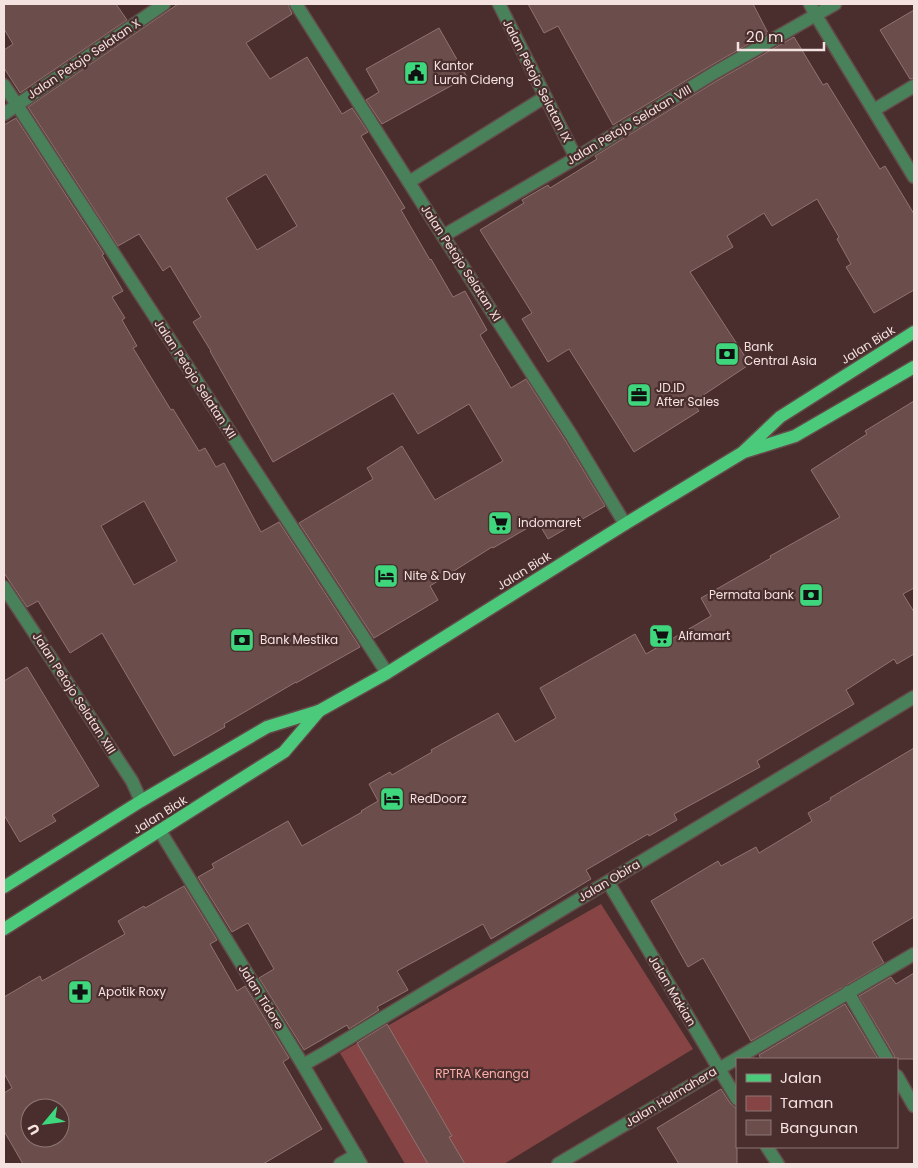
<svg xmlns="http://www.w3.org/2000/svg" width="918" height="1168" font-family="Poppins,sans-serif">
  <style>
    .green { fill: #864544 }
    .building { fill: #6b4e4c; stroke: #917270; fill-rule: evenodd }
    .lines { fill: none; stroke-linecap: round; stroke-linejoin: round }
    .minor-casing { stroke: #644b4a; stroke-width: 15 }
    .major-casing { stroke: #644b4a; stroke-width: 15 }
    .minor { stroke: #49815b; stroke-width: 12 }
    .major { stroke: #4cca7c; stroke-width: 12 }
    .labels { text-anchor: middle; stroke-width: 4.5; stroke-linejoin: round; paint-order: stroke }
    .street-label { font-size: 12px; fill: #f4e2e1; stroke: #492e2d }
    .poi-label { font-size: 12px; fill: #f4e2e1; stroke: #492e2d; text-anchor: start }
    .park-label { font-size: 12px; fill: #fdaeaa; stroke: #492e2d }
  </style>
  <rect width="100%" height="100%" fill="#492e2d"/>
  <!-- green -->
  <path class="green" d="M601 904 693 1049 504 1164H405L340 1053Z"/>
  <!-- building -->
  <g class="building">
    <path d="M4 4H116L127 20 20 93 4 68V50L13 44 4 29Z"/>
    <path d="M178 4H288L292 14 246 43 270 79 307 57 342 114 352 108 368 132 361 136 405 208 401 210 430 260 431 259 453 297 465 291 487 330 480 335 511 388 526 379 565 440 605 506 548 539 538 522 493 548 492 547 430 586 438 600 374 638 299 523 373 479 367 468 402 446 435 500 503 461 469 404 418 434 393 393 273 462 210 351H211L193 322 201 317 170 266 163 271 139 234 118 246 28 107ZM266 174 297 226 257 250 226 198Z"/>
    <path d="M528 4H753L768 33 710 66 613 125 558 26 544 33Z"/>
    <path d="M914 10V78L910 79 880 30Z"/>
    <path d="M439 28 467 77 382 124 366 100 379 92 366 69Z"/>
    <path d="M794 37 823 85 827 83 880 169 885 166 914 214V290L874 313 846 267 851 264 837 239 839 237 817 199 772 226 764 213 727 236 733 247 690 272 750 364 693 402 699 411 634 452 569 349 548 362 522 319 532 313 480 230 524 203 522 200 548 185 550 188 597 159 595 156 718 80Z"/>
    <path d="M16 118 104 254 102 255 123 291 112 297 125 318 122 320 137 346 133 348 171 410 173 409 199 451 205 448 216 467 224 463 261 532 279 522 360 647 296 683V682L224 724 225 727 174 756 102 633 70 653 38 601 27 607 4 573V125ZM144 501 177 561 134 585 101 526Z"/>
    <path d="M914 401V588L903 594 914 612V654L897 664 894 659 846 690 854 704 757 761 760 767 674 814 677 820 649 836 648 834 586 870 591 879 491 939 483 924 397 971 408 990 377 1007 379 1010 349 1029 347 1025 304 1050 259 978 274 969 248 923 232 932 198 877 214 868 212 864 288 821 302 846 362 812 361 811 378 801 369 784 390 772 392 775 432 752 431 750 498 713 515 742 556 718 540 688 635 634 646 654 711 616 701 598 771 558 770 556 840 517 811 470 867 434 865 431Z"/>
    <path d="M27 667 99 786 52 815 56 821 20 842 4 815V681Z"/>
    <path d="M914 748V917L872 942 884 963 751 1041 703 958 688 967 651 901 718 861 721 866 756 847 759 853 812 821 808 813 831 800 830 798Z"/>
    <path d="M184 886 217 940 210 944 237 991 245 986 289 1058 283 1062 322 1129 263 1164H23L4 1131V1093L12 1088 4 1073V997L40 976 42 981 125 934 118 921 144 906 145 908ZM30 1108H60V1138H30Z"/>
    <path d="M914 973V1059H895L894 1055 859 996 891 977 896 984Z"/>
    <path d="M845 1004 878 1059H761L759 1055Z"/>
    <path d="M387 1024 452 1136 449 1137 465 1164H428L357 1043Z"/>
    <path d="M721 1089 730 1103 737 1109V1164H679L657 1128Z"/>
  </g>
  <g class="lines">
    <defs>
      <g id="minor">
        <path d="M296 4 443 236 572 436 625 524"/>
        <path d="M499 4 576 158"/>
        <path d="M810 4 815 14 914 177"/>
        <path d="M4 85 387 673"/>
        <path d="M874 110 914 86"/>
        <path d="M4 114 164 4"/>
        <path d="M409 182 545 97"/>
        <path d="M443 236 576 158 714 73 835 4"/>
        <path d="M4 587 132 781 141 801"/>
        <path d="M160 831 303 1065 361 1164"/>
        <path d="M608 882 737 1099"/>
        <path d="M848 992 887 1059"/>
        <path d="M303 1065 326 1052 914 697"/>
        <path d="M897 1076 914 1106"/>
        <path d="M767 1147 778 1164"/>
        <path d="M340 1164 356 1155"/>
        <path d="M558 1164 914 954"/>
      </g>
      <g id="major">
        <path d="M744 452 795 436 914 367"/>
        <path d="M4 887 141 801 267 727 319 711 387 673 625 524 742 453 780 417 914 332"/>
        <path d="M4 929 284 752 319 711"/>
      </g>
    </defs>
    <!-- minor casing -->
    <use href="#minor" class="minor-casing"/>
    <!-- major casing -->
    <use href="#major" class="major-casing"/>
    <!-- minor -->
    <use href="#minor" class="minor"/>
    <!-- major -->
    <use href="#major" class="major"/>
  </g>
  <!-- icons -->
  <defs>
    <symbol id="civic-square" viewBox="-11 -11 22 22"><rect x="-9" y="-9" width="18" height="18" rx="4" fill="#3ed77d" stroke="#492e2d"/><path d="M-.6-6.5H3V-4.5H.6V-3L4-1V1h2V6H-6V1h2V-1L-.6-3ZM-1.2 2.5V6h2.4V2.5Z" fill="#111"/></symbol>
    <symbol id="bank-square" viewBox="-11 -11 22 22"><rect x="-9" y="-9" width="18" height="18" rx="4" fill="#3ed77d" stroke="#492e2d"/><path d="M-6-4H6V4H-6ZM0-2.3a2.3 2.3 0 1 0 0 4.6a2.3 2.3 0 1 0 0-4.6Z" fill="#111"/></symbol>
    <symbol id="office-square" viewBox="-11 -11 22 22"><rect x="-9" y="-9" width="18" height="18" rx="4" fill="#3ed77d" stroke="#492e2d"/><path d="M-6-3h4V-5.5h4V-3h4V5H-6ZM-1-4.5V-3h2v-1.5ZM-6 0V1H6V0Z" fill="#111"/></symbol>
    <symbol id="supermarket-square" viewBox="-11 -11 22 22"><rect x="-9" y="-9" width="18" height="18" rx="4" fill="#3ed77d" stroke="#492e2d"/><path d="M-6-5.5h2.5l.6 2H6L4.5 2H-2.5L-4.4-4H-6ZM-1.5 3.2a1.3 1.3 0 1 0 .1 0ZM3 3.2a1.3 1.3 0 1 0 .1 0Z" fill="#111"/></symbol>
    <symbol id="hotel-square" viewBox="-11 -11 22 22"><rect x="-9" y="-9" width="18" height="18" rx="4" fill="#3ed77d" stroke="#492e2d"/><path d="M-6-4.5h1.5V1H6V5H4.5V3h-9V5H-6ZM-4 0a1.8 1.8 0 1 1 3.6 0ZM.5 0V-2.5h3Q6-2.5 6 0Z" fill="#111"/></symbol>
    <symbol id="pharmacy-square" viewBox="-11 -11 22 22"><rect x="-9" y="-9" width="18" height="18" rx="4" fill="#3ed77d" stroke="#492e2d"/><path d="M-2-6h4v4h4v4h-4v4h-4v-4h-4v-4h4Z" fill="#111"/></symbol>
  </defs>
  <g fill-rule="evenodd">
    <use href="#civic-square" x="402" y="59" width="28" height="28"/>
    <use href="#bank-square" x="713" y="340" width="28" height="28"/>
    <use href="#office-square" x="625" y="381" width="28" height="28"/>
    <use href="#supermarket-square" x="486" y="509" width="28" height="28"/>
    <use href="#hotel-square" x="372" y="562" width="28" height="28"/>
    <use href="#bank-square" x="797" y="581" width="28" height="28"/>
    <use href="#supermarket-square" x="647" y="622" width="28" height="28"/>
    <use href="#bank-square" x="228" y="626" width="28" height="28"/>
    <use href="#hotel-square" x="378" y="785" width="28" height="28"/>
    <use href="#pharmacy-square" x="66" y="978" width="28" height="28"/>
  </g>
  <g class="labels">
    <!-- street labels -->
    <g class="street-label">
      <text transform="translate(84 59) rotate(-34)" y="4">Jalan Petojo Selatan X</text>
      <text transform="translate(537 81) rotate(63)" y="4">Jalan Petojo Selatan IX</text>
      <text transform="translate(629 125) rotate(-31)" y="4">Jalan Petojo Selatan VIII</text>
      <text transform="translate(461 263) rotate(57)" y="4">Jalan Petojo Selatan XI</text>
      <text transform="translate(868 345) rotate(-32)" y="4">Jalan Biak</text>
      <text transform="translate(195 379) rotate(57)" y="4">Jalan Petojo Selatan XII</text>
      <text transform="translate(524 571) rotate(-32)" y="4">Jalan Biak</text>
      <text transform="translate(74 693) rotate(57)" y="4">Jalan Petojo Selatan XIII</text>
      <text transform="translate(160 815) rotate(-32)" y="4">Jalan Biak</text>
      <text transform="translate(609 881) rotate(-31)" y="4">Jalan Obira</text>
      <text transform="translate(672 991) rotate(59)" y="4">Jalan Makian</text>
      <text transform="translate(261 997) rotate(58)" y="4">Jalan Tidore</text>
      <text transform="translate(671 1097) rotate(-31)" y="4">Jalan Halmahera</text>
    </g>
    <!-- poi labels -->
    <g class="poi-label">
      <text x="434" y="70">Kantor<tspan x="434" dy="14">Lurah Cideng</tspan></text>
      <text x="744" y="351">Bank<tspan x="744" dy="14">Central Asia</tspan></text>
      <text x="656" y="392">JD.ID<tspan x="656" dy="14">After Sales</tspan></text>
      <text x="518" y="527">Indomaret</text>
      <text x="404" y="580">Nite &amp; Day</text>
      <text x="794" y="599" text-anchor="end">Permata bank</text>
      <text x="678" y="640">Alfamart</text>
      <text x="260" y="644">Bank Mestika</text>
      <text x="410" y="803">RedDoorz</text>
      <text x="98" y="996">Apotik Roxy</text>
    </g>
    <!-- park labels -->
    <g class="park-label">
      <text x="482" y="1078">RPTRA Kenanga</text>
    </g>
  </g>
  <!-- border -->
  <rect width="918" height="1168" fill="none" stroke="#f4e2e1" stroke-width="10"/>
  <!-- legend -->
  <rect x="736" y="1058" width="162" height="90" fill="#492e2d" stroke="#8d7675"/>
  <rect x="746" y="1074" width="25" height="8" fill="#4cca7c" stroke="#8d7675"/>
  <text x="780" y="1083" font-size="15" fill="#f4e2e1">Jalan</text>
  <rect x="746" y="1096" width="25" height="15" fill="#864544" stroke="#8d7675"/>
  <text x="780" y="1108" font-size="15" fill="#f4e2e1">Taman</text>
  <rect x="746" y="1120" width="25" height="15" fill="#6b4e4c" stroke="#8d7675"/>
  <text x="780" y="1133" font-size="15" fill="#f4e2e1">Bangunan</text>
  <!-- north arrow -->
  <g transform="translate(45 1123) rotate(241)"><circle r="24" fill="#492e2d" stroke="#8d7675"/>
  <path d="M0-4L9 19L0 12L-9 19Z" fill="#3ed77d"/>
  <text y="-8" font-size="14" font-weight="bold" text-anchor="middle" fill="#f4e2e1">U</text>
  </g>
  <!-- scale -->
  <path d="M738 42v8h86v-8" fill="none" stroke="#f4e2e1" stroke-width="2.5"/>
  <text x="746" y="42" font-size="15" fill="#f4e2e1" stroke="#492e2d" stroke-width="4" paint-order="stroke">20 m</text>
</svg>
